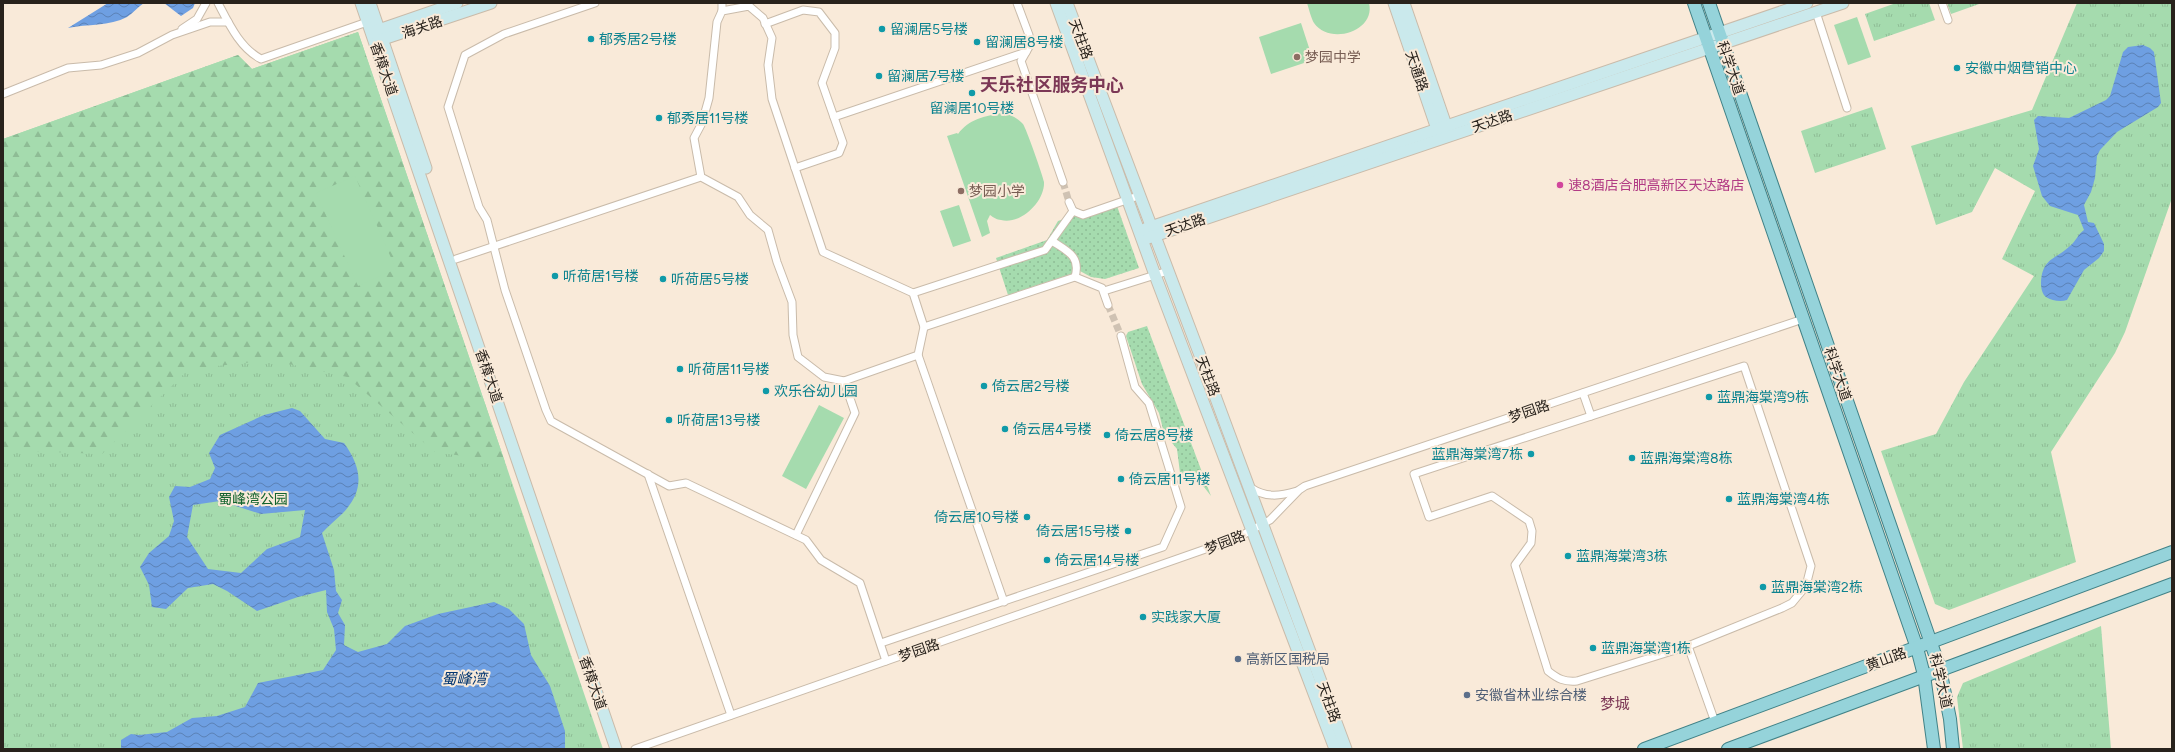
<svg xmlns="http://www.w3.org/2000/svg" width="2175" height="752" font-family="Figtree,'Noto Sans SC',sans-serif">
  <style>
    .grass { fill: url(#grass-tufts) }
    .forest { fill: url(#forest-firs) }
    .garden { fill: url(#garden-dots) }
    .pitch { fill: #a5dbae }
    .water { fill: url(#water-waves); fill-rule: evenodd }
    .lines { fill: none; stroke-linecap: round; stroke-linejoin: round }
    .street-tunnel { stroke: #cfc2b3; stroke-width: 7; stroke-dasharray: 7 3.5; stroke-linecap: butt }
    .street-casing { stroke: #c9bbaa; stroke-width: 9 }
    .secondary-casing { stroke: #c9bbaa; stroke-width: 13 }
    .primary-casing { stroke: #418287; stroke-width: 14 }
    .street { stroke: #fff; stroke-width: 7 }
    .secondary { stroke: #cae9ec; stroke-width: 11 }
    .primary { stroke: #95d3da; stroke-width: 12 }
    .culture-dot { fill: #0f9aa8; stroke: #f9ead9; stroke-width: 1.5 }
    .education-dot { fill: #8d6e63; stroke: #f9ead9; stroke-width: 1.5 }
    .hotel-dot { fill: #d1479c; stroke: #f9ead9; stroke-width: 1.5 }
    .service-dot { fill: #5c6f8a; stroke: #f9ead9; stroke-width: 1.5 }
    .labels { text-anchor: middle; stroke-width: 4; stroke-linejoin: round; paint-order: stroke }
    .street-label { font-size: 14px; fill: #28221c; stroke: #f9ead9 }
    .culture-label { font-size: 14px; fill: #0d838f; stroke: #f9ead9; text-anchor: start }
    .education-label { font-size: 14px; fill: #785e54; stroke: #f9ead9; text-anchor: start }
    .hotel-label { font-size: 14px; fill: #b23c85; stroke: #f9ead9; text-anchor: start }
    .park-label { font-size: 14px; fill: #12632d; stroke: #f9ead9 }
    .service-label { font-size: 14px; fill: #4e5e75; stroke: #f9ead9; text-anchor: start }
    .water-label { font-size: 15px; font-style: italic; fill: #043772; stroke: #f9ead9 }
    .neighbourhood-label { font-size: 15px; fill: #7c3856; stroke: #f9ead9 }
    .district-label { font-size: 18px; font-weight: bold; fill: #7c3856; stroke: #f9ead9 }
  </style>
  <defs>
    <pattern id="grass-tufts" width="24" height="20" patternUnits="userSpaceOnUse"><rect width="24" height="20" fill="#a5dbae"/><path d="M3 7l-1-3M5 7V3M7 7l1-3M15 17l-1-3M17 17v-4M19 17l1-3" fill="none" stroke="#8ebc95"/></pattern>
    <pattern id="forest-firs" width="22" height="20" patternUnits="userSpaceOnUse"><rect width="22" height="20" fill="#a5dbae"/><path d="M5 1l3.5 6h-7zM16 11l3.5 6h-7z" fill="#8ebc95"/></pattern>
    <pattern id="garden-dots" width="8" height="8" patternUnits="userSpaceOnUse"><rect width="8" height="8" fill="#a5dbae"/><path d="M2 2h.1M6 6h.1" fill="none" stroke="#8ebc95" stroke-width="1.8" stroke-linecap="round"/></pattern>
    <pattern id="water-waves" width="16" height="10" patternUnits="userSpaceOnUse"><rect width="16" height="10" fill="#6e9fe2"/><path d="M0 5q4-4 8 0t8 0" fill="none" stroke="#5a81b6"/></pattern>
  </defs>
  <rect width="100%" height="100%" fill="#f9ead9"/>
  <!-- grass -->
  <g class="grass">
    <path d="M1896 3H1929L1935 20 1874 41 1865 14Z"/>
    <path d="M1947 3H1982L1951 14Z"/>
    <path d="M2077 3H2172V198L2125 332 2115 353 2051 452 2076 562 1949 610 1935 604 1881 451 1936 434 1964 382 2034 276 2002 259 2035 191 1995 168 1972 212 1936 225 1911 146 2032 110Z"/>
    <path d="M358 32 603 749H3V139L238 55 252 69Z"/>
    <path d="M1872 107 1886 149 1815 173 1801 131Z"/>
    <path d="M2101 626 2111 749H1963L1957 697 1963 683Z"/>
  </g>
  <!-- forest -->
  <path class="forest" d="M358 32 505 462 435 452 347 377 271 360 189 369 102 454 3 450V139L238 55 252 69Z"/>
  <!-- garden -->
  <g class="garden">
    <path d="M1105 205 1117 206 1139 268 1105 279 1091 277 1080 271 1008 295 996 258 1047 240 1058 221Z"/>
    <path d="M1147 326 1211 496 1204 487 1180 473 1177 449 1164 433 1159 413 1142 384 1126 336 1128 332Z"/>
  </g>
  <!-- pitch -->
  <g class="pitch">
    <path d="M1307 3H1369C1376 31 1330 46 1314 23 1311 18 1309 9 1307 3Z"/>
    <path d="M1857 17 1871 57 1848 65 1834 25Z"/>
    <path d="M1301 23 1313 60 1271 74 1259 37Z"/>
    <path d="M1002 113C1009 114 1018 118 1023 124 1026 128 1043 176 1044 182 1045 201 1021 225 1001 220 997 220 993 217 990 215L987 221 990 233 982 237 947 136 957 133 958 134C969 119 985 116 1002 113Z"/>
    <path d="M355 176 396 269 358 286 316 193Z"/>
    <path d="M959 205 971 241 953 247 940 211Z"/>
    <path d="M819 405 844 418 806 489 782 476Z"/>
  </g>
  <!-- water -->
  <g class="water">
    <path d="M108 3H144C138 7 133 13 127 17 110 26 87 24 68 28Z"/>
    <path d="M164 3H195L193 8 181 16Z"/>
    <path d="M2143 45 2150 48 2154 52 2161 103 2158 107 2117 132 2100 150 2097 156 2095 178 2091 192 2084 205 2088 222 2094 223 2104 244V251L2099 258 2084 270 2067 300C2061 302 2052 301 2046 297 2042 294 2041 288 2041 283 2042 258 2055 260 2070 246 2076 241 2078 234 2084 230L2078 215 2050 206 2042 196 2033 166 2039 149 2034 120 2038 116 2069 118 2106 100 2110 96 2123 52 2128 47Z"/>
    <path d="M292 408 300 411 325 439 344 443C362 468 365 490 343 513 336 520 328 526 322 533L334 570 336 591 342 600 338 613 345 625 344 645 358 652 387 644 405 626 438 614 494 602 509 609 524 624 531 655 550 686 565 731V749H121V740L131 734 139 735 167 732 192 718 217 716 245 707 258 683 323 670 336 650 334 629 327 612 326 590 298 597 257 611 227 591 213 584 188 588 166 609 152 607 149 585 140 567 149 553 169 536 174 521 169 497 175 486 190 487 210 479 215 468 209 453 220 435 264 415ZM220 501 261 514 305 510 300 537 267 549 241 573 208 569 187 537 193 505Z"/>
  </g>
  <g class="lines">
    <!-- street-tunnel -->
    <g class="street-tunnel">
      <path d="M1063 182 1069 202"/>
      <path d="M1108 305 1121 336"/>
    </g>
    <defs>
      <g id="street">
        <path d="M218 3C229 24 240 48 261 59L370 21"/>
        <path d="M595 3 504 34 465 55 448 107 479 207 487 220 505 290 546 410 551 421 669 486 686 483 806 540 821 560 860 583 886 661"/>
        <path d="M722 3V11"/>
        <path d="M1017 3 1029 35 1030 45 1021 61 1063 182"/>
        <path d="M1942 3 1948 20"/>
        <path d="M1816 12 1847 108"/>
        <path d="M765 24 803 10 819 12 835 33V48L822 83 843 143 839 153 795 168"/>
        <path d="M182 29 197 19 206 3"/>
        <path d="M3 94 68 68 101 65 138 53 172 35 210 22H228"/>
        <path d="M834 117 1026 52"/>
        <path d="M1069 202 1073 211"/>
        <path d="M1073 211 1083 215 1138 196"/>
        <path d="M1052 241C1067 251 1081 256 1075 277"/>
        <path d="M456 259 701 177 738 197 750 215 768 230 777 262 792 302 793 335 798 357 824 377 844 381 918 355 924 327 913 293 823 252 772 99 768 65 772 38 763 18 749 6 722 11 717 22 709 98 702 123 694 138 701 177"/>
        <path d="M1104 291 1168 271"/>
        <path d="M913 293 1045 250 1073 211"/>
        <path d="M924 327 1075 277 1102 288 1108 305"/>
        <path d="M918 355 1004 602"/>
        <path d="M1744 366 1811 566 1806 586 1792 603 1782 608 1688 646 1577 681C1564 682 1558 679 1548 671L1515 565 1531 543 1532 531 1529 521 1492 496 1429 517 1414 474Z"/>
        <path d="M1583 393 1591 416"/>
        <path d="M648 474 731 715"/>
        <path d="M1251 488C1266 498 1280 496 1297 491"/>
        <path d="M796 535 855 413 844 381"/>
        <path d="M881 643 1163 547 1181 507 1149 403 1135 387 1121 336"/>
        <path d="M1688 646 1715 722"/>
        <path d="M635 749 1237 538 1270 520 1299 490 1305 486 1803 319"/>
      </g>
      <g id="secondary">
        <path d="M361 3 616 749"/>
        <path d="M370 3 426 168"/>
        <path d="M1056 3 1155 275 1335 749"/>
        <path d="M1067 3C1161 251 1255 500 1346 749"/>
        <path d="M1394 3 1439 135"/>
        <path d="M1404 3 1448 131"/>
        <path d="M373 32 457 3"/>
        <path d="M377 41 491 3"/>
        <path d="M1145 229 1807 3"/>
        <path d="M1148 238 1843 3"/>
      </g>
      <g id="primary">
        <path d="M1694 3 1917 648 1924 675 1934 749"/>
        <path d="M1709 3 1940 669 1950 719 1953 749"/>
        <path d="M1644 749 2172 552"/>
        <path d="M1728 749 2172 584"/>
      </g>
    </defs>
    <!-- street casing -->
    <use href="#street" class="street-casing"/>
    <!-- secondary casing -->
    <use href="#secondary" class="secondary-casing"/>
    <!-- primary casing -->
    <use href="#primary" class="primary-casing"/>
    <!-- street -->
    <use href="#street" class="street"/>
    <!-- secondary -->
    <use href="#secondary" class="secondary"/>
    <!-- primary -->
    <use href="#primary" class="primary"/>
  </g>
  <!-- markers -->
  <g class="culture-dot">
    <circle cx="882" cy="29" r="4"/>
    <circle cx="591" cy="39" r="4"/>
    <circle cx="977" cy="42" r="4"/>
    <circle cx="1957" cy="68" r="4"/>
    <circle cx="879" cy="76" r="4"/>
    <circle cx="972" cy="93" r="4"/>
    <circle cx="659" cy="118" r="4"/>
    <circle cx="555" cy="276" r="4"/>
    <circle cx="663" cy="279" r="4"/>
    <circle cx="680" cy="369" r="4"/>
    <circle cx="984" cy="386" r="4"/>
    <circle cx="766" cy="391" r="4"/>
    <circle cx="1709" cy="397" r="4"/>
    <circle cx="669" cy="420" r="4"/>
    <circle cx="1005" cy="429" r="4"/>
    <circle cx="1107" cy="435" r="4"/>
    <circle cx="1531" cy="454" r="4"/>
    <circle cx="1632" cy="458" r="4"/>
    <circle cx="1121" cy="479" r="4"/>
    <circle cx="1729" cy="499" r="4"/>
    <circle cx="1027" cy="517" r="4"/>
    <circle cx="1128" cy="531" r="4"/>
    <circle cx="1568" cy="556" r="4"/>
    <circle cx="1047" cy="560" r="4"/>
    <circle cx="1763" cy="587" r="4"/>
    <circle cx="1143" cy="617" r="4"/>
    <circle cx="1593" cy="648" r="4"/>
  </g>
  <g class="education-dot">
    <circle cx="1297" cy="57" r="4"/>
    <circle cx="961" cy="191" r="4"/>
  </g>
  <circle class="hotel-dot" cx="1560" cy="185" r="4"/>
  <g class="service-dot">
    <circle cx="1238" cy="659" r="4"/>
    <circle cx="1467" cy="695" r="4"/>
  </g>
  <g class="labels">
    <!-- street labels -->
    <g class="street-label">
      <text transform="translate(422 27) rotate(-19)" y="5">海关路</text>
      <text transform="translate(1081 39) rotate(70)" y="5">天柱路</text>
      <text transform="translate(1731 68) rotate(71)" y="5">科学大道</text>
      <text transform="translate(384 69) rotate(71)" y="5">香樟大道</text>
      <text transform="translate(1417 71) rotate(71)" y="5">天通路</text>
      <text transform="translate(1492 121) rotate(-19)" y="5">天达路</text>
      <text transform="translate(1185 225) rotate(-19)" y="5">天达路</text>
      <text transform="translate(1838 374) rotate(71)" y="5">科学大道</text>
      <text transform="translate(489 376) rotate(71)" y="5">香樟大道</text>
      <text transform="translate(1208 376) rotate(69)" y="5">天柱路</text>
      <text transform="translate(1529 411) rotate(-19)" y="5">梦园路</text>
      <text transform="translate(1225 542) rotate(-21)" y="5">梦园路</text>
      <text transform="translate(919 650) rotate(-19)" y="5">梦园路</text>
      <text transform="translate(1886 659) rotate(-20)" y="5">黄山路</text>
      <text transform="translate(1941 681) rotate(77)" y="5">科学大道</text>
      <text transform="translate(593 683) rotate(71)" y="5">香樟大道</text>
      <text transform="translate(1329 702) rotate(70)" y="5">天柱路</text>
    </g>
    <!-- culture labels -->
    <g class="culture-label">
      <text x="890" y="34">留澜居5号楼</text>
      <text x="599" y="44">郁秀居2号楼</text>
      <text x="985" y="47">留澜居8号楼</text>
      <text x="1965" y="73">安徽中烟营销中心</text>
      <text x="887" y="81">留澜居7号楼</text>
      <text x="972" y="113" text-anchor="middle">留澜居10号楼</text>
      <text x="667" y="123">郁秀居11号楼</text>
      <text x="563" y="281">听荷居1号楼</text>
      <text x="671" y="284">听荷居5号楼</text>
      <text x="688" y="374">听荷居11号楼</text>
      <text x="992" y="391">倚云居2号楼</text>
      <text x="774" y="396">欢乐谷幼儿园</text>
      <text x="1717" y="402">蓝鼎海棠湾9栋</text>
      <text x="677" y="425">听荷居13号楼</text>
      <text x="1013" y="434">倚云居4号楼</text>
      <text x="1115" y="440">倚云居8号楼</text>
      <text x="1523" y="459" text-anchor="end">蓝鼎海棠湾7栋</text>
      <text x="1640" y="463">蓝鼎海棠湾8栋</text>
      <text x="1129" y="484">倚云居11号楼</text>
      <text x="1737" y="504">蓝鼎海棠湾4栋</text>
      <text x="1019" y="522" text-anchor="end">倚云居10号楼</text>
      <text x="1120" y="536" text-anchor="end">倚云居15号楼</text>
      <text x="1576" y="561">蓝鼎海棠湾3栋</text>
      <text x="1055" y="565">倚云居14号楼</text>
      <text x="1771" y="592">蓝鼎海棠湾2栋</text>
      <text x="1151" y="622">实践家大厦</text>
      <text x="1601" y="653">蓝鼎海棠湾1栋</text>
    </g>
    <!-- education labels -->
    <g class="education-label">
      <text x="1305" y="62">梦园中学</text>
      <text x="969" y="196">梦园小学</text>
    </g>
    <!-- hotel labels -->
    <g class="hotel-label">
      <text x="1568" y="190">速8酒店合肥高新区天达路店</text>
    </g>
    <!-- park labels -->
    <g class="park-label">
      <text x="253" y="504">蜀峰湾公园</text>
    </g>
    <!-- service labels -->
    <g class="service-label">
      <text x="1246" y="664">高新区国税局</text>
      <text x="1475" y="700">安徽省林业综合楼</text>
    </g>
    <!-- water labels -->
    <g class="water-label">
      <text x="464" y="684">蜀峰湾</text>
    </g>
    <!-- neighbourhood labels -->
    <g class="neighbourhood-label">
      <text x="1615" y="709">梦城</text>
    </g>
    <!-- district labels -->
    <g class="district-label">
      <text x="1052" y="91">天乐社区服务中心</text>
    </g>
  </g>
  <!-- border -->
  <rect width="2175" height="752" fill="none" stroke="#28221c" stroke-width="8"/>
</svg>
